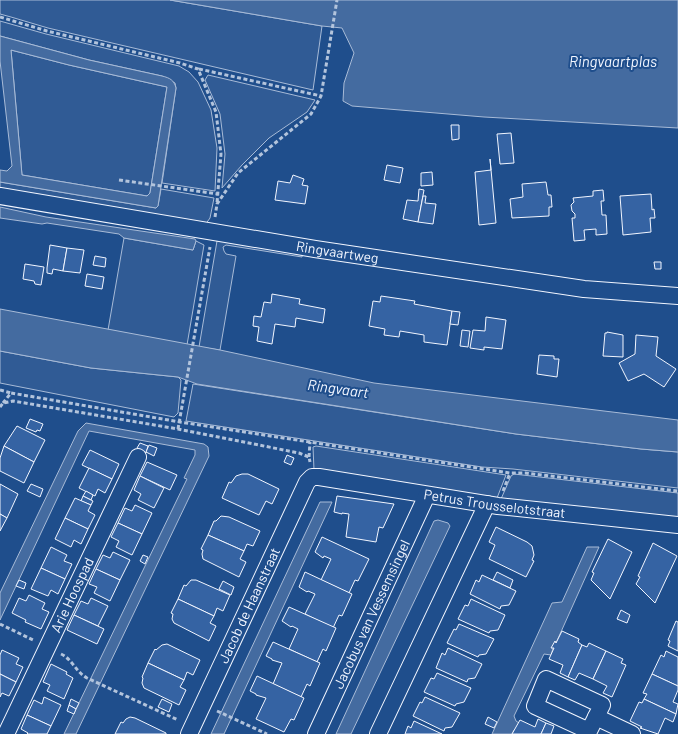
<svg xmlns="http://www.w3.org/2000/svg" width="678" height="734" font-family="Barlow,sans-serif">
  <style>
    .built { fill: #305b95; stroke: #a8bbd7 }
    .water { fill: #446ba0; stroke: #a8bbd7; fill-rule: evenodd }
    .building { fill: #3563a3; stroke: #f2f6ff }
    .lines { fill: none; stroke-linecap: round; stroke-linejoin: round }
    .street-casing { stroke: #f2f6ff; stroke-width: 18 }
    .path { stroke: #b3c4dc; stroke-width: 3; stroke-dasharray: 4 2.5; stroke-linecap: butt }
    .street { stroke: #1f4e8c; stroke-width: 16 }
    .labels { text-anchor: middle; stroke-width: 4; stroke-linejoin: round; paint-order: stroke }
    .street-label { font-size: 14px; fill: #f2f6ff; stroke: #1f4e8c }
    .water-label { font-size: 15px; font-style: italic; fill: #f2f6ff; stroke: #1f4e8c }
  </style>
  <rect width="100%" height="100%" fill="#1f4e8c"/>
  <!-- built -->
  <g class="built">
    <path d="M0 0H170L322 26 313 90 48 28 11 17 0 14Z"/>
    <path d="M0 21 46 34 179 66 189 72 198 82 211 110 217 148 215 191 162 183 176 88 175 83 162 76 89 60 0 36Z"/>
    <path d="M11 50 69 65 167 87 150 193 147 196 22 175Z"/>
    <path d="M208 75 315 100 307 112 269 138 242 165 222 188 225 154 220 114 205 80Z"/>
    <path d="M0 182 156 208 158 206 161 189 214 198 210 218 205 225 0 190Z"/>
    <path d="M124 238 193 250 196 241 204 245 187 345 108 330Z"/>
    <path d="M220 239 303 252 302 257 226 245 223 247 224 251 226 254 236 256 220 350 199 347 217 241Z"/>
    <path d="M0 351 91 368 178 377 181 380 178 413 174 417 0 383Z"/>
    <path d="M193 384 516 434 641 449 678 452V488L513 469 482 467 186 421Z"/>
    <path d="M316 446 506 475 497 498 314 470 313 447Z"/>
    <path d="M514 474 678 493V519L501 499 511 476Z"/>
  </g>
  <!-- water -->
  <g class="water">
    <path d="M170 0H678V128L484 117 352 106 343 101 344 83 354 53 342 28 322 26Z"/>
    <path d="M0 36 89 60 162 76C170 78 174 80 176 88L158 206 156 208 0 182V170L7 171 12 166 0 61ZM11 50 69 65 167 87 150 193 147 196 22 175Z"/>
    <path d="M0 207 46 217 195 239 196 241 193 250 124 238 119 234 47 223 42 224 0 218Z"/>
    <path d="M0 309 220 350 374 383 678 420V452L641 449 516 434 197 384 178 377 91 368 0 351Z"/>
    <path d="M86 423 204 444 208 447 209 456 76 734H64L187 479 184 478 195 455V450L89 431 0 620V593L78 431Z"/>
    <path d="M320 502H332L224 734H211Z"/>
    <path d="M438 520 448 523 450 526 351 734H336L434 521Z"/>
    <path d="M587 547H599L556 643 555 642 551 655 544 654 514 716 516 721 519 723 516 730H514L512 734H492L552 603 562 602Z"/>
  </g>
  <!-- building -->
  <g class="building">
    <path d="M451 125H459V139L452 140Z"/>
    <path d="M511 133 514 163 500 164 497 134Z"/>
    <path d="M490 159 496 223 479 225 475 172 491 170Z"/>
    <path d="M387 165 403 168 400 183 384 180Z"/>
    <path d="M432 172 433 185 421 186V173Z"/>
    <path d="M293 175 304 179 302 185 308 186 305 204 275 200 278 181 290 183Z"/>
    <path d="M546 182 548 195H551L552 207H549V216L512 218 510 199 523 197 522 184Z"/>
    <path d="M419 189 424 190 418 222 403 219 407 200 418 201Z"/>
    <path d="M603 190 604 201H601L602 215H606L607 234 596 235V229L584 230 585 240 574 241 572 218H575V214L572 211 571 205 574 202 573 198 593 196V191Z"/>
    <path d="M651 194 652 210 654 209 655 218H650L651 232 623 235 620 196Z"/>
    <path d="M423 196H426L425 203 436 204 433 224 418 222Z"/>
    <path d="M50 245 67 248 63 271 53 269 52 274 47 273V268Z"/>
    <path d="M67 248 84 250 80 273 63 271Z"/>
    <path d="M95 256 106 258 105 267 93 265Z"/>
    <path d="M654 262H661V269H655Z"/>
    <path d="M25 264 44 267 41 285 35 284 34 281 23 279Z"/>
    <path d="M87 274 104 277 102 289 85 286Z"/>
    <path d="M272 294 300 299 299 304 325 309 323 323 296 318 295 327 275 324 272 344 257 341 259 327 253 326 254 316 261 317 264 302 271 303Z"/>
    <path d="M381 296 415 301 414 304 452 311 447 345 424 342V335L400 331 399 337 384 335 385 329 369 326 373 301 380 302Z"/>
    <path d="M452 311 460 312 458 325 450 324Z"/>
    <path d="M486 317 506 320 502 349 484 347V350L470 348 473 330 485 331Z"/>
    <path d="M462 330 470 331 468 347 460 346Z"/>
    <path d="M607 332 623 335V357L603 356 605 333H607Z"/>
    <path d="M636 335 658 337 656 356 676 369 664 387 644 374 628 381 619 363 635 354Z"/>
    <path d="M539 355 554 356V359H559L557 377 537 374Z"/>
    <path d="M30 419 43 424 40 431 37 430 36 432 26 428Z"/>
    <path d="M17 426 45 440 34 462 4 446Z"/>
    <path d="M140 443 148 446 146 453 137 448Z"/>
    <path d="M149 445 157 448 154 456 146 452Z"/>
    <path d="M4 446 34 462 24 483 0 471V458Z"/>
    <path d="M90 450 119 464 112 479 82 465Z"/>
    <path d="M287 455 294 458 291 465 284 462Z"/>
    <path d="M147 462 177 475 170 490 140 476Z"/>
    <path d="M89 468 112 479 105 493 98 489 95 496 79 488Z"/>
    <path d="M242 474H248L279 489 272 504 266 501 259 515 222 498 229 482 231 483 236 476Z"/>
    <path d="M140 476 164 488 154 508 138 500 141 494 134 490Z"/>
    <path d="M0 484 18 494 7 518 0 514Z"/>
    <path d="M31 484 43 489 40 497 27 491Z"/>
    <path d="M86 491 93 495 91 500 83 496Z"/>
    <path d="M83 496 93 501 91 505 81 501Z"/>
    <path d="M337 496 394 504 383 528 379 527 376 542 346 537 349 514 342 513V514L334 512Z"/>
    <path d="M75 498 91 505 88 511 95 515 88 529 65 518Z"/>
    <path d="M135 505 152 513 142 534 118 523 125 508 132 511Z"/>
    <path d="M0 514 7 518 0 531Z"/>
    <path d="M221 516 229 517 260 531 253 546 247 544 244 551 208 535 214 521H216Z"/>
    <path d="M65 518 88 529 81 544 74 540 71 547 55 539Z"/>
    <path d="M118 523 142 534 132 555 116 547 119 541 111 537Z"/>
    <path d="M496 527 527 542 532 546 534 555 532 560 534 561 526 577 489 559 495 545 489 542Z"/>
    <path d="M208 535 244 551 240 559 246 562 239 577 203 559 202 554 203 550 201 549Z"/>
    <path d="M322 537 369 559 358 581 355 580 349 593 321 580 331 559 324 556 323 558 315 552Z"/>
    <path d="M608 539 632 552 610 599 591 580 594 573 592 572Z"/>
    <path d="M653 543 677 556 655 603 636 584 640 577 638 576Z"/>
    <path d="M51 547 67 555 64 561 72 564 65 579 41 568Z"/>
    <path d="M113 552 130 560 120 580 96 569 103 555 110 558Z"/>
    <path d="M143 555 148 557 145 564 140 561Z"/>
    <path d="M41 568 65 579 58 594 51 590 48 596 31 589Z"/>
    <path d="M96 569 120 580 110 601 94 593 97 587 89 584Z"/>
    <path d="M305 572 352 594 342 616 339 615 333 628 305 614 315 594 308 591 307 592 299 587Z"/>
    <path d="M497 572 513 580 510 588 493 580Z"/>
    <path d="M482 575 516 591 509 605 501 606 500 609 470 594 476 580 479 582Z"/>
    <path d="M19 580 26 583 24 589 16 586Z"/>
    <path d="M191 580H196L230 595 223 611 217 608 214 616 178 599 184 585 186 586Z"/>
    <path d="M223 581 234 587 231 595 219 589Z"/>
    <path d="M29 595 45 603 42 609 49 612 41 629 25 622 26 620 12 613 19 598 26 601Z"/>
    <path d="M91 598 108 606 98 626 74 615 81 601 88 604Z"/>
    <path d="M178 599 214 616 210 623 216 626 209 641 174 623 172 619 173 614 171 613Z"/>
    <path d="M471 599 505 615 498 630 490 631 489 633 458 619 465 605 468 606Z"/>
    <path d="M289 607 336 628 326 651 323 649 317 662 289 649 298 629 292 626 291 627 282 621Z"/>
    <path d="M621 610 630 615 627 623 617 619Z"/>
    <path d="M74 615 104 629 97 644 67 630Z"/>
    <path d="M676 621 678 622V651L668 646 670 641 668 640Z"/>
    <path d="M459 624 494 639 486 654 479 655 478 657 447 643 454 629 456 630Z"/>
    <path d="M562 631 579 639 578 642 582 645 568 677 560 673 563 665 549 659 554 648H551L555 641 556 643Z"/>
    <path d="M273 642 320 663 310 686 307 684 301 697 273 684 282 663 272 660V659L266 656Z"/>
    <path d="M589 643 606 651 593 679 579 673 575 680 568 677 582 645 587 647Z"/>
    <path d="M167 644 200 660 193 675 187 672 184 680 148 663 155 649 156 650 162 645Z"/>
    <path d="M448 648 482 664 475 678 468 679 467 682 436 668 442 653 445 655Z"/>
    <path d="M2 650 19 658 16 664 23 667 16 682 0 674V655Z"/>
    <path d="M606 651 623 659 621 663 626 665 612 697 603 693 607 686 593 679Z"/>
    <path d="M666 651 678 657V686L652 674 661 655 664 657Z"/>
    <path d="M148 663 184 680 180 687 186 690 179 705 144 688 142 683 143 678 142 677Z"/>
    <path d="M51 664 67 672 66 674 73 678 64 699 47 691 50 685 43 682Z"/>
    <path d="M437 673 471 688 464 702 456 704 455 706 424 692 431 678 434 679Z"/>
    <path d="M0 674 16 682 9 696 2 693 0 697Z"/>
    <path d="M652 674 678 686V690L673 702 678 704 676 714 644 699 647 694 643 693Z"/>
    <path d="M257 676 304 698 294 720 291 719 284 732 256 719 266 698 256 695V694L250 691Z"/>
    <path d="M44 697 61 705 51 726 27 715 34 700 42 704Z"/>
    <path d="M425 697 460 713 452 727 445 728 444 731 413 716 420 702 422 703Z"/>
    <path d="M71 699 79 703 76 709 69 705Z"/>
    <path d="M162 699 172 704 169 712 158 707Z"/>
    <path d="M644 699 676 714 673 722 665 718 658 734 640 728 642 727 630 721 639 702 642 703Z"/>
    <path d="M69 705 76 709 74 714 67 711Z"/>
    <path d="M27 715 51 726 47 734H27L28 733 21 729Z"/>
    <path d="M130 717 135 718 166 733V734H115L121 722 123 723 126 719Z"/>
    <path d="M488 717 497 722 494 728 485 724Z"/>
    <path d="M538 719 546 723 541 734H512L520 720 535 727Z"/>
    <path d="M414 721 442 734H405L408 726 411 728Z"/>
    <path d="M546 723 554 726 551 734H541Z"/>
  </g>
  <g class="lines">
    <defs>
      <g id="street">
        <path id="s1" d="M0 196 315 249 584 289 678 296"/>
        <path d="M546 679 602 705 589 731 535 706Z"/>
        <path d="M596 717 632 734"/>
        <path id="s2" d="M6 734 138 457"/>
        <path id="s3" d="M189 734 307 482 312 477H319L498 506 678 525"/>
        <path id="s4" d="M316 734 427 495"/>
        <path d="M378 734 487 504"/>
      </g>
    </defs>
    <!-- street casing -->
    <use href="#street" class="street-casing"/>
    <!-- path -->
    <g class="path">
      <path d="M0 17 47 31 180 63 198 69 216 112 221 154 217 203"/>
      <path d="M199 69 321 96"/>
      <path d="M119 180 218 194"/>
      <path d="M215 217 217 204 238 173 311 114 321 96 337 0"/>
      <path d="M0 390 11 393"/>
      <path d="M3 403 11 393 180 422 510 473H525L678 491"/>
      <path d="M0 407 3 403 13 401 178 429 299 453 309 457 310 462"/>
      <path d="M178 429 210 247"/>
      <path d="M309 457 310 442"/>
      <path d="M503 491 510 473"/>
      <path d="M0 624 33 640"/>
      <path d="M61 654C72 659 76 672 87 678L178 720"/>
      <path d="M217 711 267 734"/>
    </g>
    <!-- street -->
    <use href="#street" class="street"/>
  </g>
  <g class="labels">
    <!-- street labels -->
    <g class="street-label">
      <text dy="5" stroke="none"><textPath href="#s1" startOffset="342">Ringvaartweg</textPath></text>
      <text dy="5" stroke="none"><textPath href="#s3" startOffset="470">Petrus Trousselotstraat</textPath></text>
      <text dy="5" stroke="none"><textPath href="#s2" startOffset="154">Arie Hoospad</textPath></text>
      <text dy="5" stroke="none"><textPath href="#s3" startOffset="142">Jacob de Haanstraat</textPath></text>
      <text dy="5" stroke="none"><textPath href="#s4" startOffset="132">Jacobus van Vessemsingel</textPath></text>
    </g>
    <!-- water labels -->
    <g class="water-label">
      <text x="613" y="67">Ringvaartplas</text>
      <text transform="translate(338 389) rotate(8)" y="5">Ringvaart</text>
    </g>
  </g>
</svg>
